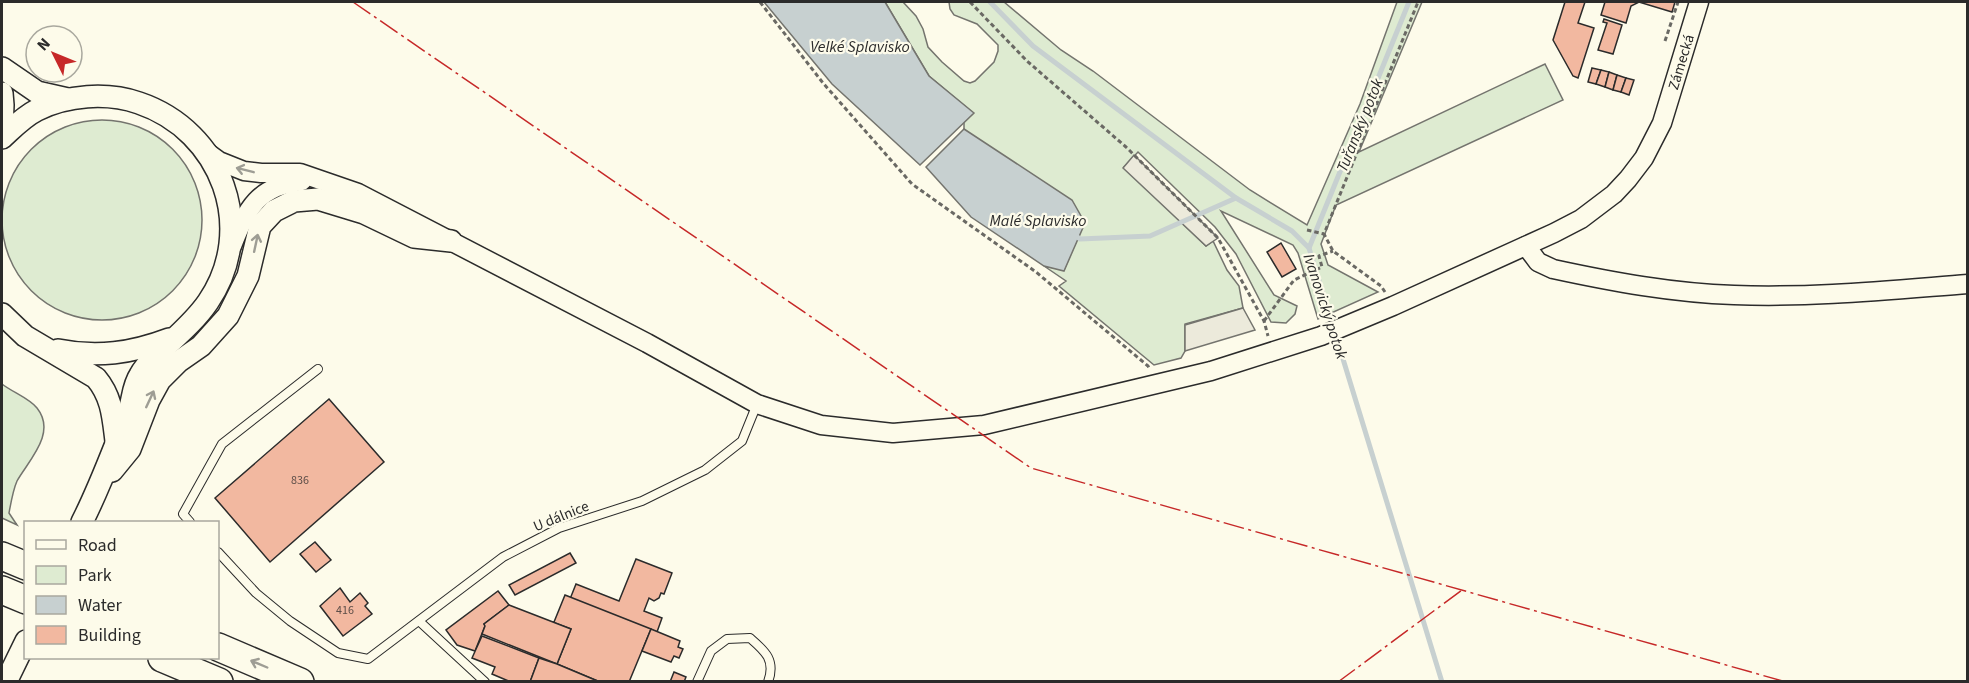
<svg xmlns="http://www.w3.org/2000/svg" width="1969" height="683" font-family="'Source Sans 3',sans-serif">
  <style>
    .green { fill: #deebd1; stroke: #74746e; stroke-width: 1.5 }
    .parking { fill: #eceadb; stroke: #74746e; stroke-width: 1.5 }
    .water { fill: #c7d0d0; stroke: #74746e; stroke-width: 1.5 }
    .lines { fill: none; stroke-linecap: round; stroke-linejoin: round }
    .stream { stroke: #c7d0d0; stroke-width: 5 }
    .building { fill: #f2b8a0; stroke: #2b2b2b; stroke-width: 1.5 }
    .service-casing { stroke: #2b2b2b; stroke-width: 10 }
    .tertiary-casing { stroke: #2b2b2b; stroke-width: 21 }
    .secondary-casing { stroke: #2b2b2b; stroke-width: 24 }
    .motorway-casing { stroke: #2b2b2b; stroke-width: 30 }
    .path { stroke: #6a6964; stroke-width: 3; stroke-dasharray: 4.5 3; stroke-linecap: butt }
    .service { stroke: #fdfbea; stroke-width: 8 }
    .tertiary { stroke: #fdfbea; stroke-width: 18 }
    .secondary { stroke: #fdfbea; stroke-width: 21 }
    .motorway { stroke: #fdfbea; stroke-width: 27 }
    .power { stroke: #c62828; stroke-width: 1.5; stroke-dasharray: 21 4.5 3 4.5; stroke-linecap: butt }
    .oneway { stroke: #9e9d94 }
    .labels { text-anchor: middle; stroke-width: 4.5; stroke-linejoin: round; paint-order: stroke }
    .number-label { font-size: 12px; fill: #5d4e48 }
    .street-label { font-size: 15px; fill: #2b2b2b; stroke: #fdfbea }
    .water-label { font-size: 16px; font-style: italic; fill: #2b2b2b; stroke: #fdfbea }
  </style>
  <rect width="100%" height="100%" fill="#fdfbea"/>
  <!-- green -->
  <g class="green">
    <path d="M885 2H903L916 16 923 29 928 47 942 62 964 81 970 83 975 81 994 62 998 51V45L977 24 954 15 950 9 949 2H1004L1061 50 1093 71 1250 190 1307 225 1360 104 1397 2H1422L1359 152 1545 64 1563 100 1336 205 1321 244 1328 265 1378 292 1318 319 1298 253 1293 245 1221 211 1274 295 1297 306 1295 314 1286 323 1271 322 1236 254 1215 227 1138 152 1124 167 1206 246 1213 241 1227 270 1239 286 1243 308 1185 324V351L1181 358 1154 365 1059 286 1066 281 1044 266 1064 270 1084 223 964 129V122L973 113 929 76Z"/>
    <circle cx="102" cy="220" r="100"/>
    <path d="M2 384C12 392 29 398 37 408 57 433 29 460 17 481 13 490 11 502 9 513L17 525 2 518Z"/>
  </g>
  <!-- parking -->
  <g class="parking">
    <path d="M1134 155 1218 238 1206 246 1123 168Z"/>
    <path d="M1243 308 1255 330 1185 351V325Z"/>
  </g>
  <!-- water -->
  <g class="water">
    <path d="M764 2H885L929 76 974 113 920 165 832 84Z"/>
    <path d="M964 129 1072 200 1085 223 1064 271 1044 266 971 217 926 167Z"/>
  </g>
  <g class="lines">
    <!-- stream -->
    <g class="stream">
      <path d="M990 2 1033 46 1236 198 1292 231 1309 248 1442 682"/>
      <path d="M1072 233 1080 239 1150 236 1236 198"/>
      <path d="M1309 248 1409 2"/>
    </g>
  </g>
  <!-- building -->
  <g class="building">
    <path d="M1565 2H1585L1578 23 1594 28 1578 78 1573 76 1553 40Z"/>
    <path d="M1605 2H1675L1672 12 1639 2 1631 6 1626 23 1601 15Z"/>
    <path d="M1604 19 1622 25 1613 54 1598 50 1607 23 1603 22Z"/>
    <path d="M1592 68 1601 70 1596 84 1588 82Z"/>
    <path d="M1601 70 1609 72 1605 87 1596 84Z"/>
    <path d="M1609 72 1617 75 1613 90 1605 87Z"/>
    <path d="M1617 75 1626 78 1621 92 1613 90Z"/>
    <path d="M1626 78 1634 80 1629 95 1621 92Z"/>
    <path d="M1281 243 1296 269 1282 277 1267 252Z"/>
    <path d="M329 399 384 462 270 562 215 498Z"/>
    <path d="M315 542 331 560 316 572 300 554Z"/>
    <path d="M570 553 576 563 515 595 509 585Z"/>
    <path d="M636 559 672 573 664 594 661 593 659 598 654 601 649 598 644 611 662 618 657 632 570 599 576 584 619 601Z"/>
    <path d="M340 588 350 602 360 593 368 603 365 606 372 614 343 636 320 606Z"/>
    <path d="M498 591 509 605 484 624 485 626 475 651 457 645 446 630Z"/>
    <path d="M565 595 651 629 629 682H600L557 664 571 629 552 622H554Z"/>
    <path d="M509 605 571 629 557 664 482 634 485 626 484 624Z"/>
    <path d="M651 629 680 641 678 647 683 649 679 658 674 656 671 662 642 651Z"/>
    <path d="M482 636 539 658 530 682H511L492 674 495 667 472 658Z"/>
    <path d="M539 658 557 664 600 682H530Z"/>
    <path d="M674 672 686 677 684 682H670Z"/>
  </g>
  <g class="lines">
    <defs>
      <g id="service">
        <path d="M190 522 183 514 222 444 318 369"/>
        <path d="M218 552 256 593 290 621 338 653 368 659 503 557 559 528 642 501 705 470 742 441 757 404"/>
        <path d="M419 621 485 682"/>
        <path d="M697 682 711 651 727 639 750 638C765 651 776 660 768 682"/>
      </g>
      <g id="tertiary">
        <path d="M208 153 219 161 244 171 261 173H300L358 193 647 343 757 404 821 425 893 433 984 425 1211 371 1321 336 1393 306 1554 233 1581 219 1614 194 1628 179 1644 158 1662 123 1699 2"/>
        <path d="M232 246C247 208 258 186 302 181"/>
        <path d="M1526 246 1538 262 1553 269C1613 282 1673 293 1734 295 1812 298 1890 290 1968 284"/>
      </g>
      <g id="secondary">
        <path d="M2 68 37 92 68 99"/>
        <path d="M2 93 3 105 2 129"/>
        <path d="M2 138C13 128 23 117 37 110 67 95 107 92 139 103 222 131 258 229 208 302 195 321 177 336 161 351 153 359 145 365 140 375 132 387 133 401 128 414 113 450 100 487 82 522"/>
        <path d="M2 314 25 336 96 378C112 397 113 417 116 441"/>
        <path d="M58 350C97 358 132 353 169 339"/>
        <path d="M112 471 130 449 149 400 160 380 178 362 201 346 228 316 248 276 260 226 274 211 294 201 318 199 364 213 414 237 451 241"/>
        <path d="M6 682 26 641"/>
      </g>
      <g id="motorway">
        <path d="M2 556 26 566"/>
        <path d="M2 590 26 600"/>
        <path d="M218 647 300 682"/>
        <path d="M162 658 219 682"/>
      </g>
    </defs>
    <!-- service casing -->
    <use href="#service" class="service-casing"/>
    <!-- tertiary casing -->
    <use href="#tertiary" class="tertiary-casing"/>
    <!-- secondary casing -->
    <use href="#secondary" class="secondary-casing"/>
    <!-- motorway casing -->
    <use href="#motorway" class="motorway-casing"/>
    <!-- path -->
    <g class="path">
      <path d="M760 2 823 83 912 184 1036 272 1148 366 1149 368"/>
      <path d="M970 2 1027 61 1126 147 1218 238 1264 321 1268 336"/>
      <path d="M1665 41 1678 2"/>
      <path d="M1307 230 1324 234"/>
      <path d="M1385 292 1381 286 1333 251 1324 234 1418 2"/>
      <path d="M1264 321 1294 280 1322 267 1319 256 1333 251"/>
    </g>
    <!-- service -->
    <use href="#service" class="service"/>
    <!-- tertiary -->
    <use href="#tertiary" class="tertiary"/>
    <!-- secondary -->
    <use href="#secondary" class="secondary"/>
    <!-- motorway -->
    <use href="#motorway" class="motorway"/>
    <!-- power -->
    <g class="power">
      <path d="M353 2 1031 468 1786 682"/>
      <path d="M1338 682 1462 590"/>
    </g>
  </g>
  <!-- one-way arrows -->
  <defs><path id="oneway-shaft" d="M-6 0H5M1.5-3L5.5 0L1.5 3" fill="none" stroke-width="1.6" stroke-linecap="round" stroke-linejoin="round" transform="scale(1.5)"/></defs>
  <g class="oneway">
    <use href="#oneway-shaft" transform="translate(245 170) rotate(-166)"/>
    <use href="#oneway-shaft" transform="translate(256 243) rotate(-78)"/>
    <use href="#oneway-shaft" transform="translate(150 399) rotate(-65)"/>
    <use href="#oneway-shaft" transform="translate(259 664) rotate(-157)"/>
  </g>
  <g class="labels">
    <!-- number labels -->
    <g class="number-label">
      <text x="300" y="484">836</text>
      <text x="345" y="614">416</text>
    </g>
    <!-- street labels -->
    <g class="street-label">
      <text transform="translate(1681 62) rotate(-73)" y="5">Zámecká</text>
      <text transform="translate(561 516) rotate(-22)" y="5">U dálnice</text>
    </g>
    <!-- water labels -->
    <g class="water-label">
      <text x="860" y="52">Velké Splavisko</text>
      <text transform="translate(1359 125) rotate(-68)" y="6">Tuřanský potok</text>
      <text x="1038" y="226">Malé Splavisko</text>
      <text transform="translate(1326 306) rotate(72)" y="6">Ivanovický potok</text>
    </g>
  </g>
  <!-- border -->
  <rect width="1969" height="683" fill="none" stroke="#2b2b2b" stroke-width="6"/>
  <!-- legend -->
  <rect x="24" y="521" width="195" height="138" fill="#fdfbea" stroke="#a9a89e" stroke-width="1.5"/>
  <rect x="36" y="540" width="30" height="9" fill="#fdfbea" stroke="#a9a89e" stroke-width="1.5"/>
  <text x="78" y="551" font-size="18" fill="#2b2b2b">Road</text>
  <rect x="36" y="566" width="30" height="18" fill="#deebd1" stroke="#a9a89e" stroke-width="1.5"/>
  <text x="78" y="581" font-size="18" fill="#2b2b2b">Park</text>
  <rect x="36" y="596" width="30" height="18" fill="#c7d0d0" stroke="#a9a89e" stroke-width="1.5"/>
  <text x="78" y="611" font-size="18" fill="#2b2b2b">Water</text>
  <rect x="36" y="626" width="30" height="18" fill="#f2b8a0" stroke="#a9a89e" stroke-width="1.5"/>
  <text x="78" y="641" font-size="18" fill="#2b2b2b">Building</text>
  <!-- north arrow -->
  <g transform="translate(54 54) rotate(313)"><circle r="28" fill="#fdfbea" stroke="#a9a89e" stroke-width="1.5"/>
  <path d="M0-4.5L10 22L0 15L-10 22Z" fill="#c62828"/>
  <text y="-9" font-size="16" font-weight="bold" text-anchor="middle" fill="#2b2b2b">N</text>
  </g>
</svg>
